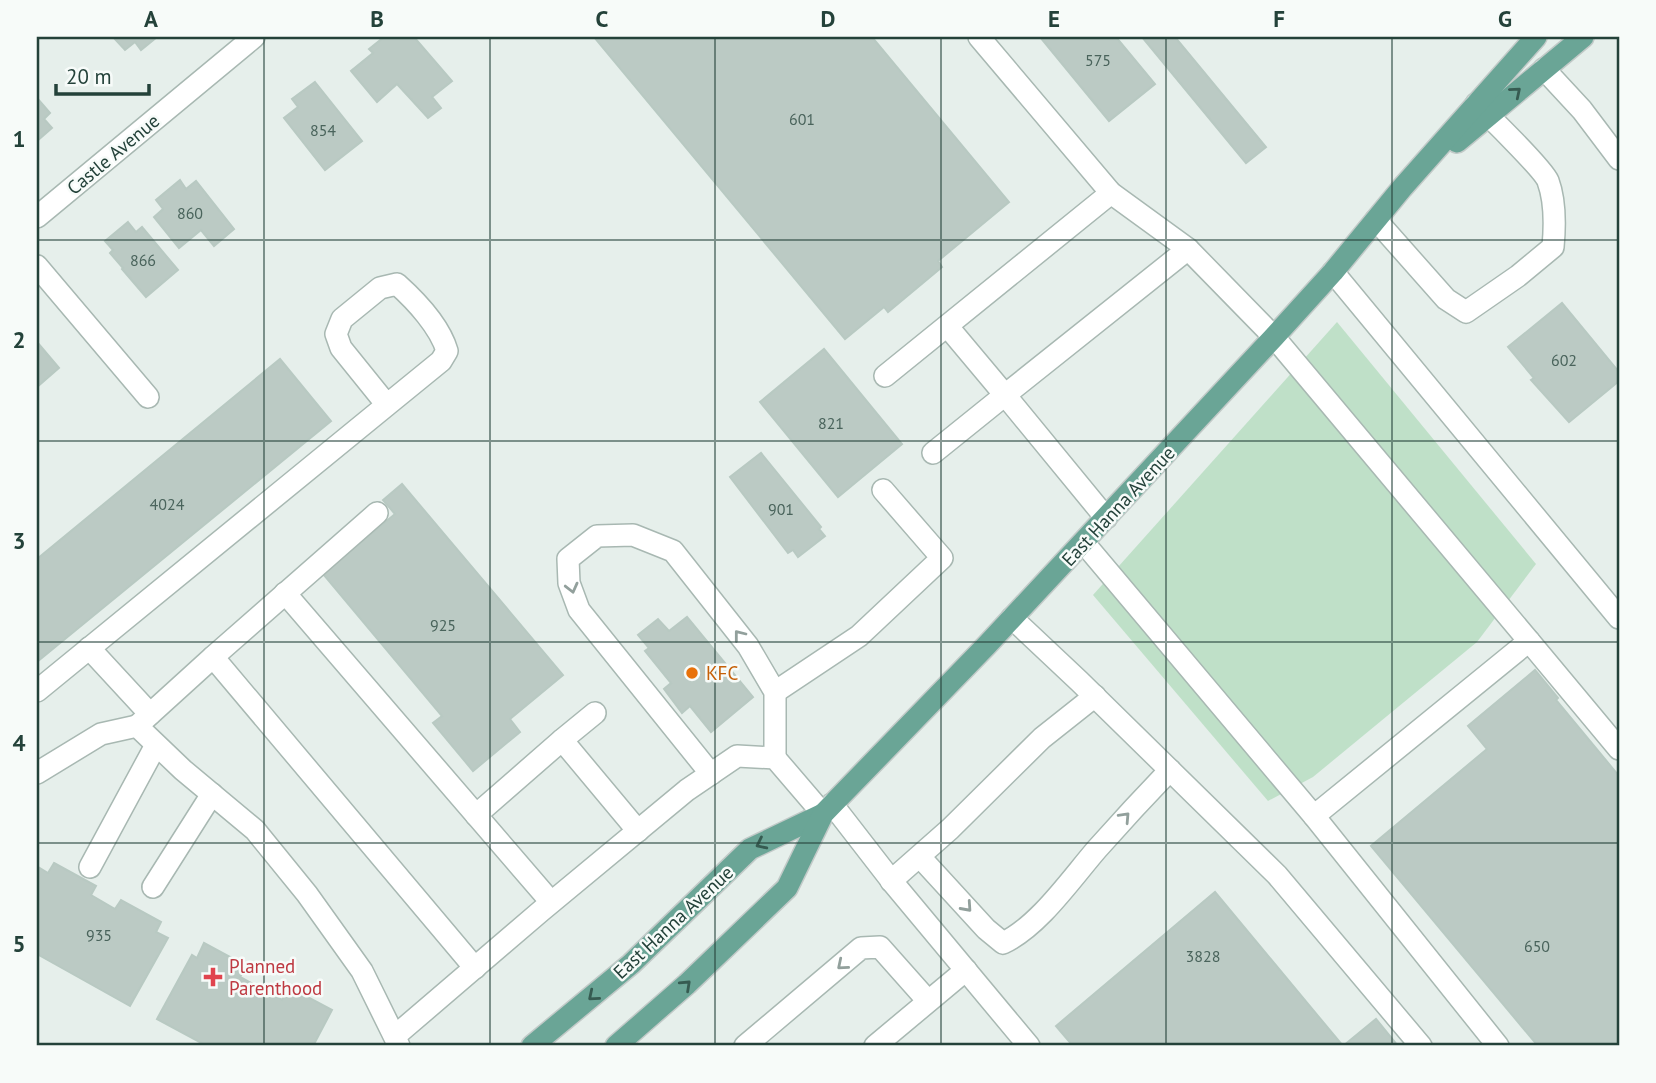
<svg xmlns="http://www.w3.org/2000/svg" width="1656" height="1083" font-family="'PT Sans',sans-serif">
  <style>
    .park { fill: #bfe0c8 }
    .building { fill: #bbcac4; stroke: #b8c9c2; stroke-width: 2 }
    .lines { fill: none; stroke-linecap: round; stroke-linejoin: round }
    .minor-casing { stroke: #a8b8b2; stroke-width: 24 }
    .major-casing { stroke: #c2cac8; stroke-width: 24 }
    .minor { stroke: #fff; stroke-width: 21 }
    .major { stroke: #6aa596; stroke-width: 21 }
    .oneway { stroke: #365b51 }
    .oneway2 { stroke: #92a09c }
    .grid { fill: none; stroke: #24423a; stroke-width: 2; stroke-opacity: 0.55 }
    .food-dot { fill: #e8710a; stroke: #f7fbf9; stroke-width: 2.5 }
    .health-dot { fill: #e0444e; stroke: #f7fbf9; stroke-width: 2.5 }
    .labels { text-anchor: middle; stroke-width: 5; stroke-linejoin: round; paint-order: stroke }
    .number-label { font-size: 16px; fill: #4a645c }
    .street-label { font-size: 19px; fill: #24423a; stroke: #f7fbf9 }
    .food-label { font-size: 19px; fill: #c56008; stroke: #f7fbf9; text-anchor: start }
    .health-label { font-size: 19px; fill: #be3a42; stroke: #f7fbf9; text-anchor: start }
    .neatline { fill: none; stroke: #24423a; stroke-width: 2.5 }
    .grid-label { font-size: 23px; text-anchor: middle; font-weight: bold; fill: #24423a }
  </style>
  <rect width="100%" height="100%" fill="#e6efeb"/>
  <!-- park -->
  <path class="park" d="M1337 322 1536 564 1477 642 1313 777 1268 801 1093 595Z"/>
  <!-- building -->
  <g class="building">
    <path d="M113 37H157L141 50 135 42 125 50Z"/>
    <path d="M384 37H414L452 81 432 97 441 108 428 118 397 84 377 102 351 71 373 53 369 49Z"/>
    <path d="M594 37H872L1009 202 938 261 942 267 888 312 884 307 845 339Z"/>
    <path d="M1040 37H1116L1155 84 1109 121Z"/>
    <path d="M1142 37H1175L1266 147 1246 163Z"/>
    <path d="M315 82 362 141 325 170 284 118 298 107 292 99Z"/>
    <path d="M37 98 50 113 44 119 52 128 37 141Z"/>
    <path d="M180 180 186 189 196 181 234 229 214 246 201 230 179 248 154 217 163 209 156 200Z"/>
    <path d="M128 222 136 232 142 227 178 270 146 297 122 269 123 268 110 253 113 250 105 241Z"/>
    <path d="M1562 303 1619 372V381L1569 422 1531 380 1534 378 1508 347Z"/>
    <path d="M37 342 59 368 37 387Z"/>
    <path d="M824 349 902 444 838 497 760 402Z"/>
    <path d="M280 359 331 421 37 662V559Z"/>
    <path d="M761 453 821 527 819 529 825 536 798 557 793 550 788 553 730 477Z"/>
    <path d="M402 484 563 675 510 719 520 732 473 771 433 723 442 716 323 574 395 514 383 500Z"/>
    <path d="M687 617 753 697 711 732 690 706 682 713 664 689 671 683 645 651 649 648 638 635 658 619 669 631Z"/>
    <path d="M1535 670 1558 698 1556 700 1619 776V1046H1538L1371 846 1487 749 1468 726Z"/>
    <path d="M54 863 96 886 91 895 115 909 121 900 161 922 156 932 168 938 130 1006 37 954V870L38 867 48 873Z"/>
    <path d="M1215 892 1343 1046 1376 1019 1398 1046H1073L1056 1026Z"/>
    <path d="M204 943 247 966 240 977 282 1000 289 987 332 1010 313 1046H207L157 1019 192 955 197 958Z"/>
  </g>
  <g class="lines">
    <defs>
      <g id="minor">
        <path d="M979 37 1111 193 1188 249 1274 337 1529 641 1314 816 1084 543"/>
        <path d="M1544 69 1582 110 1619 159"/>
        <path d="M37 217 254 37"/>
        <path d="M1376 220 1446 299 1466 312 1518 276 1553 247C1555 226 1555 200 1548 181 1543 169 1488 115 1476 104"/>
        <path d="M37 266 148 397"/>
        <path d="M1333 272 1619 618"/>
        <path d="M885 376 1111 193"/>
        <path d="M933 453 1005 395 948 327"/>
        <path d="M1106 518 1005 395 1188 249"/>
        <path d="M285 593 551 902"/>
        <path d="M1012 618 1079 681 1277 875 1421 1046"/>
        <path d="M1529 641 1619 749"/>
        <path d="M89 648 150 714"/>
        <path d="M213 657 377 513"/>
        <path d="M37 691 387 405 441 361 447 351C440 327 416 301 397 284L380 288 342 319 336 334 341 348 387 405"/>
        <path d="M775 692 859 636 942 558 883 490"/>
        <path d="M137 726 213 657 475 968"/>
        <path d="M562 740 595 713"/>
        <path d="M37 773 101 734 137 726 183 770 255 830 307 894 362 971 399 1046"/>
        <path d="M711 774 579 610 569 583 568 559 597 536 633 535 673 551 748 646 775 692V758"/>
        <path d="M832 804 894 884 1029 1046"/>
        <path d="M476 815 562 740 638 831"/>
        <path d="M1314 816 1498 1046"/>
        <path d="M920 857 986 929 1003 943C1039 926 1071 879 1097 849 1121 822 1145 796 1170 770"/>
        <path d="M90 867 156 745"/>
        <path d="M891 881 950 829 1042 738 1095 696"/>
        <path d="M153 887 212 794"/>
        <path d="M395 1036 541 911 687 790 737 756 775 758 823 814"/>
        <path d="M745 1046 861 948 880 947 928 1001"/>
        <path d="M875 1046 966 970"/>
      </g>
      <g id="major">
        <path d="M1457 142 1583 37"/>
        <path d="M532 1046 631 964 750 849 823 814"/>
        <path d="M616 1046 687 984 787 888 823 814 986 646 1274 337 1333 272 1402 188 1536 37"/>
      </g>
    </defs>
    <!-- minor casing -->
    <use href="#minor" class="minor-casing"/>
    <!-- major casing -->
    <use href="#major" class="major-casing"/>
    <!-- minor -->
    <use href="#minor" class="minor"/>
    <!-- major -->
    <use href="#major" class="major"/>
  </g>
  <!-- one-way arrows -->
  <defs><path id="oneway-chevron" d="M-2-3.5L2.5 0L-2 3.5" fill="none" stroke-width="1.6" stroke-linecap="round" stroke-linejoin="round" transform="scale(1.75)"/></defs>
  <g class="oneway">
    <use href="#oneway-chevron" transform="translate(1516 92) rotate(-40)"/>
    <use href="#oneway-chevron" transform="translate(761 844) rotate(154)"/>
    <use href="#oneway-chevron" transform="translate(686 985) rotate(-43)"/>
    <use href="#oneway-chevron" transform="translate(593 996) rotate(140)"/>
  </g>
  <g class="oneway2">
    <use href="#oneway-chevron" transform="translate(572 588) rotate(76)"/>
    <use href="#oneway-chevron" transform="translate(739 635) rotate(-128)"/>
    <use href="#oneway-chevron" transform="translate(1125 817) rotate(-47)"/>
    <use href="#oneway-chevron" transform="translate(967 907) rotate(48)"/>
    <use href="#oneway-chevron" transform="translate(842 965) rotate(140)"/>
  </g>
  <!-- grid -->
  <path class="grid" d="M264 37V1046M490 37V1046M715 37V1046M941 37V1046M1166 37V1046M1392 37V1046M37 240H1619M37 441H1619M37 642H1619M37 843H1619"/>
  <!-- markers -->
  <circle class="food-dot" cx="692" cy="673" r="7"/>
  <path class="health-dot" d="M209.5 966.5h7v7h7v7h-7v7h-7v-7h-7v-7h7z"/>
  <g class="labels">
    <!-- number labels -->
    <g class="number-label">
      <text x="1098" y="66">575</text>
      <text x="802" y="125">601</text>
      <text x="323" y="136">854</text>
      <text x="190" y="219">860</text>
      <text x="143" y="266">866</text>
      <text x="1564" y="366">602</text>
      <text x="831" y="429">821</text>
      <text x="167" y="510">4024</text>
      <text x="781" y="515">901</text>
      <text x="443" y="631">925</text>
      <text x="99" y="941">935</text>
      <text x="1537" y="952">650</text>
      <text x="1203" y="962">3828</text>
    </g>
    <!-- street labels -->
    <g class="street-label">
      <text transform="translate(113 154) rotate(-40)" y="7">Castle Avenue</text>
      <text transform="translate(1118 506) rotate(-47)" y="7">East Hanna Avenue</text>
      <text transform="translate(673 922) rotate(-43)" y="7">East Hanna Avenue</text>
    </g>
    <!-- food labels -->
    <g class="food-label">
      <text x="706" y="680">KFC</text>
    </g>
    <!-- health labels -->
    <g class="health-label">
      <text x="229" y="973">Planned<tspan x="229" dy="22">Parenthood</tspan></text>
    </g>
  </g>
  <!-- border -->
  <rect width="1656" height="1083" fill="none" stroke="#f7fbf9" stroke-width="77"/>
  <!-- scale -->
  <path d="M56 84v10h93v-10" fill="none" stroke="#24423a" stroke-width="3.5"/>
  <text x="66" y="84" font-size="21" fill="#24423a" stroke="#f7fbf9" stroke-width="5" paint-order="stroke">20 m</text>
  <rect x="38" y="38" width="1580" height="1006" class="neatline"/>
  <g class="grid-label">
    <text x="151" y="27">A</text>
    <text x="377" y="27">B</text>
    <text x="602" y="27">C</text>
    <text x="828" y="27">D</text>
    <text x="1054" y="27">E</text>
    <text x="1279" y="27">F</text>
    <text x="1505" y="27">G</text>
    <text x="19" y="147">1</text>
    <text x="19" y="348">2</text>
    <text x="19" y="549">3</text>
    <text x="19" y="751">4</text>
    <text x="19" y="952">5</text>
  </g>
</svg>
